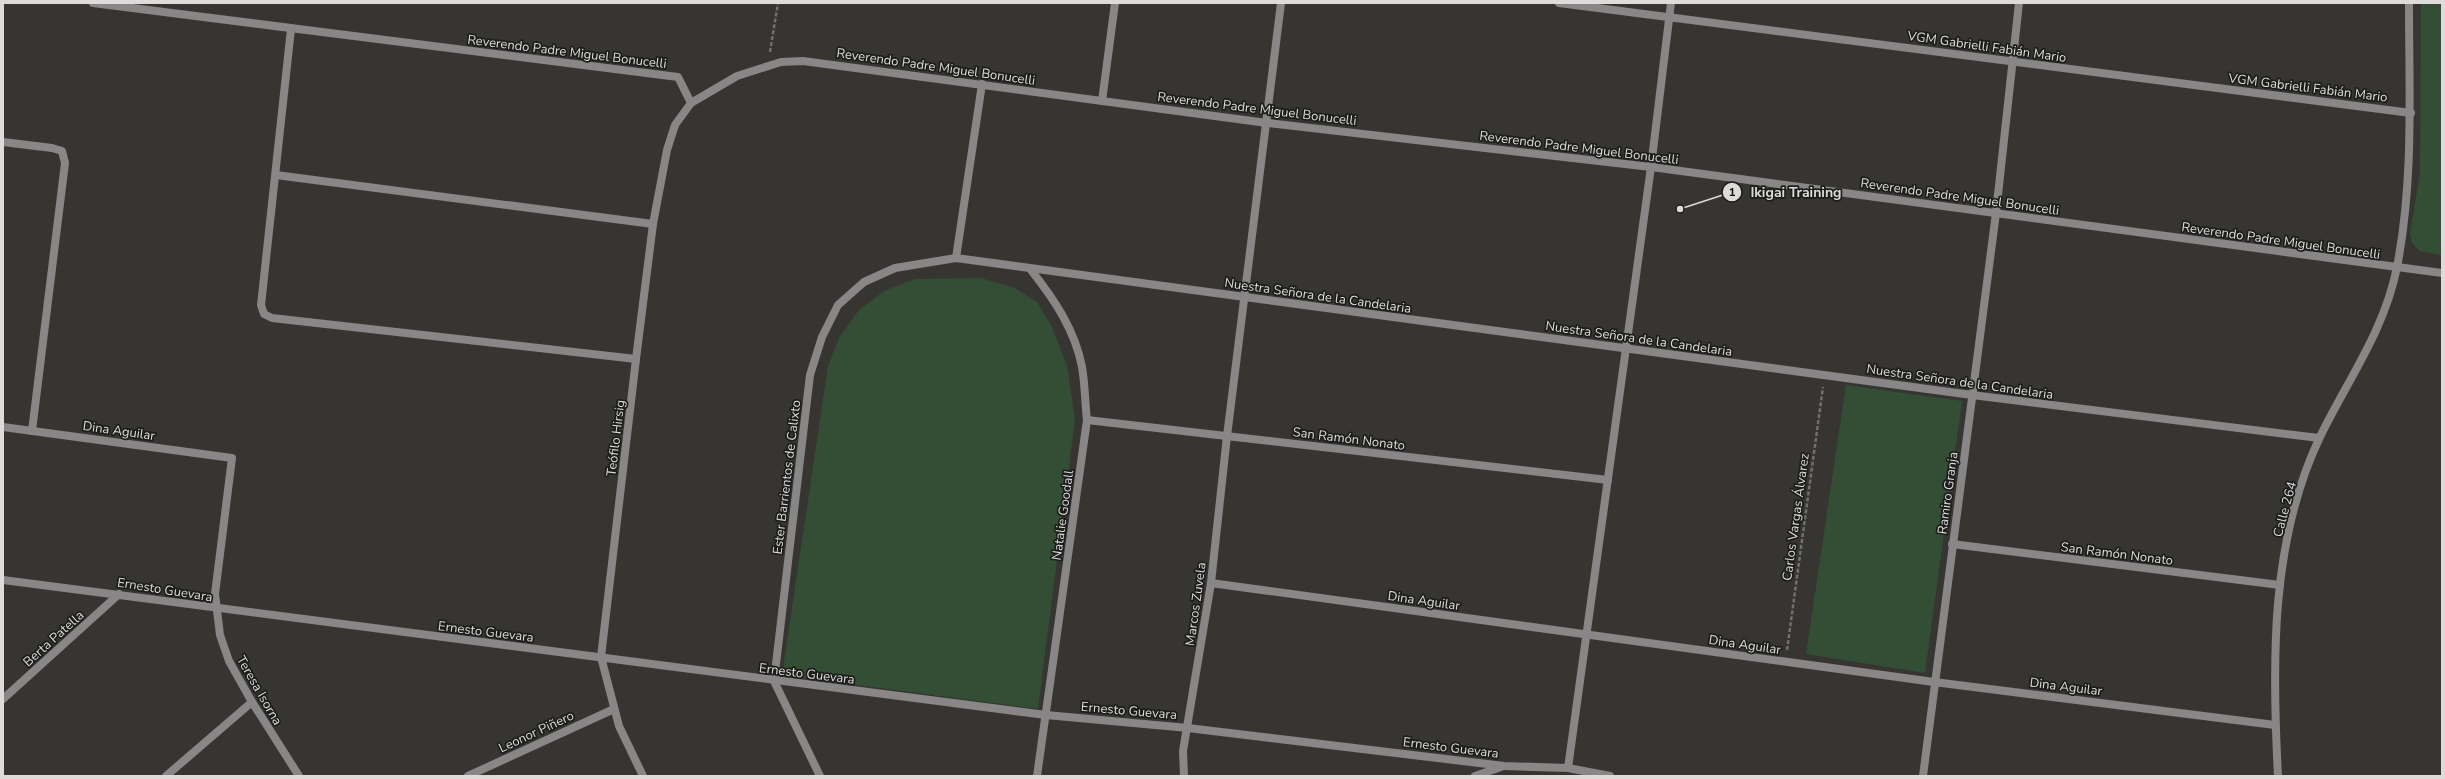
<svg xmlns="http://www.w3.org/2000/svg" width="2445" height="779" font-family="'Nunito Sans',sans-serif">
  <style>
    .green { fill: #334e35 }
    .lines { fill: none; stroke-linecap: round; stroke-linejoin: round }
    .path { stroke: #71706e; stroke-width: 2.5; stroke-dasharray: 4 2; stroke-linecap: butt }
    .minor { stroke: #888686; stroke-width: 8 }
    .labels { text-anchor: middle; stroke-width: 3.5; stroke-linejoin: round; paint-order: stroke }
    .street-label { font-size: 13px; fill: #dddcda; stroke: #1d1d1b }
    .leader { fill: none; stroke: #dddcda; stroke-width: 1.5 }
    .callout-dot { fill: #dddcda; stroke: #1d1d1b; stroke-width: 1.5 }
    .mark-label { font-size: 12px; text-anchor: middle; font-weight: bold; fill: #111 }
    .callout-label { font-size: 14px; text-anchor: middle; font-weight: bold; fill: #dddcda; stroke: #1d1d1b; stroke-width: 3.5; stroke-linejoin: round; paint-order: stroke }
  </style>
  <rect width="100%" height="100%" fill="#363532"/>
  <!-- green -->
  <g class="green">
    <path d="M2421 3H2442V255L2420 251 2412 243 2410 233 2420 173Z"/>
    <path d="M981 278 1015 288 1037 302 1052 327 1067 366 1075 419 1038 709 782 675 828 366 839 338 859 310 884 291 915 279Z"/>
    <path d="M1846 385 1962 401 1925 673 1806 654Z"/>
  </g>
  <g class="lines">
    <!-- path -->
    <g class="path">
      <path d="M770 52 778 3"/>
      <path d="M1787 650 1823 387"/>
    </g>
    <!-- minor -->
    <g class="minor">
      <path d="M93 3 678 77 691 103"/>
      <path d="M1559 3 2411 113"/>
      <path d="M291 29 261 305 264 314 272 318 636 359"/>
      <path d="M1102 101 1115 3"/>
      <path d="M3 142 52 148 62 151 65 163 32 431"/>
      <path d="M276 175 653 224"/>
      <path d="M956 258 982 84"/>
      <path d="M1031 270C1054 299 1075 330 1082 367 1085 384 1085 402 1087 420L1037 776"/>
      <path d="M1087 420 1608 480"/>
      <path d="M3 427 232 458 215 594 220 635 229 661 252 702 299 776"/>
      <path d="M1952 544 2280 585"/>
      <path d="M3 580 1046 715 1188 728 1504 766 1568 768 1610 776"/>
      <path d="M1211 583 1934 682 2275 725"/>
      <path d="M3 699 119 594"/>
      <path d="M1568 768 1651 167 1671 3"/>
      <path d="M166 776 252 702"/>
      <path d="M468 776 614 709"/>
      <path d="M643 776 619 726 601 657 636 359 653 224 667 150 675 125 691 103 737 76 781 62 803 61 1267 123 1651 167 2442 273"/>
      <path d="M820 776 774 681 810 375 822 337 838 305 864 282 895 268 956 258 1972 395 2319 438"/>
      <path d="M1184 776 1183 751 1211 583 1227 436 1281 3"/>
      <path d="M1475 776 1501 767"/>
      <path d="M1923 776 1996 213 2019 3"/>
      <path d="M2278 776C2272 664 2270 541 2320 437 2348 379 2384 332 2397 267 2414 180 2409 91 2409 3"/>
    </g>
  </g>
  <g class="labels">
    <!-- street labels -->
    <g class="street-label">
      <text transform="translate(1987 46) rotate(8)" y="5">VGM Gabrielli Fabián Mario</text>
      <text transform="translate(567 51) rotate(7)" y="5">Reverendo Padre Miguel Bonucelli</text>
      <text transform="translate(936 66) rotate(8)" y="5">Reverendo Padre Miguel Bonucelli</text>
      <text transform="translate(2308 87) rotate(7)" y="5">VGM Gabrielli Fabián Mario</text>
      <text transform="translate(1257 108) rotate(7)" y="5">Reverendo Padre Miguel Bonucelli</text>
      <text transform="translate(1579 147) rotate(7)" y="5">Reverendo Padre Miguel Bonucelli</text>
      <text transform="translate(1960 196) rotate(8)" y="5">Reverendo Padre Miguel Bonucelli</text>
      <text transform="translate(2281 240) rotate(8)" y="5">Reverendo Padre Miguel Bonucelli</text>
      <text transform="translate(1318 295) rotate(8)" y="5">Nuestra Señora de la Candelaria</text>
      <text transform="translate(1639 338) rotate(8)" y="5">Nuestra Señora de la Candelaria</text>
      <text transform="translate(1960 381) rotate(8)" y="5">Nuestra Señora de la Candelaria</text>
      <text transform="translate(119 430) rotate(8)" y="5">Dina Aguilar</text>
      <text transform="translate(615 438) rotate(-83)" y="5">Teófilo Hirsig</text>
      <text transform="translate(1349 438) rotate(7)" y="5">San Ramón Nonato</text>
      <text transform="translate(786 477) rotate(-83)" y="5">Ester Barrientos de Calixto</text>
      <text transform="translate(1947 493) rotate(-82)" y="5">Ramiro Granja</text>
      <text transform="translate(2284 509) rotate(-75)" y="5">Calle 264</text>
      <text transform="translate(1062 515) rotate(-82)" y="5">Natalie Goodall</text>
      <text transform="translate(1795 517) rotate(-82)" y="5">Carlos Vargas Álvarez</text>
      <text transform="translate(2117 553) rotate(7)" y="5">San Ramón Nonato</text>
      <text transform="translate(165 589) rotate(9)" y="5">Ernesto Guevara</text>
      <text transform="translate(1424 600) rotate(8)" y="5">Dina Aguilar</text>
      <text transform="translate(1195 604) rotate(-82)" y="5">Marcos Zuvela</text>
      <text transform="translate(486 631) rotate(7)" y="5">Ernesto Guevara</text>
      <text transform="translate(53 638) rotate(-42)" y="5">Berta Patella</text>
      <text transform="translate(1745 644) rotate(8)" y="5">Dina Aguilar</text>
      <text transform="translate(807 673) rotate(7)" y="5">Ernesto Guevara</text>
      <text transform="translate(2066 686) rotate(7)" y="5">Dina Aguilar</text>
      <text transform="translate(260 690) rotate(60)" y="5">Teresa Isorna</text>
      <text transform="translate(1129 710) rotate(5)" y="5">Ernesto Guevara</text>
      <text transform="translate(536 731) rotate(-25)" y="5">Leonor Piñero</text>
      <text transform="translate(1451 747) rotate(7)" y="5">Ernesto Guevara</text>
    </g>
  </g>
  <!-- callouts -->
  <path class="leader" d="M1680 209L1732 192"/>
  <g class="callout-dot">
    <circle cx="1680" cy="209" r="4"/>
    <circle cx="1732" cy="192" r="10"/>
  </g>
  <g class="mark-label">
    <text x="1732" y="196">1</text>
  </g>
  <g class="callout-label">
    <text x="1796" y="197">Ikigai Training</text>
  </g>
  <!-- border -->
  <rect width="2445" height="779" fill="none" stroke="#dddcda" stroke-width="8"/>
</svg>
